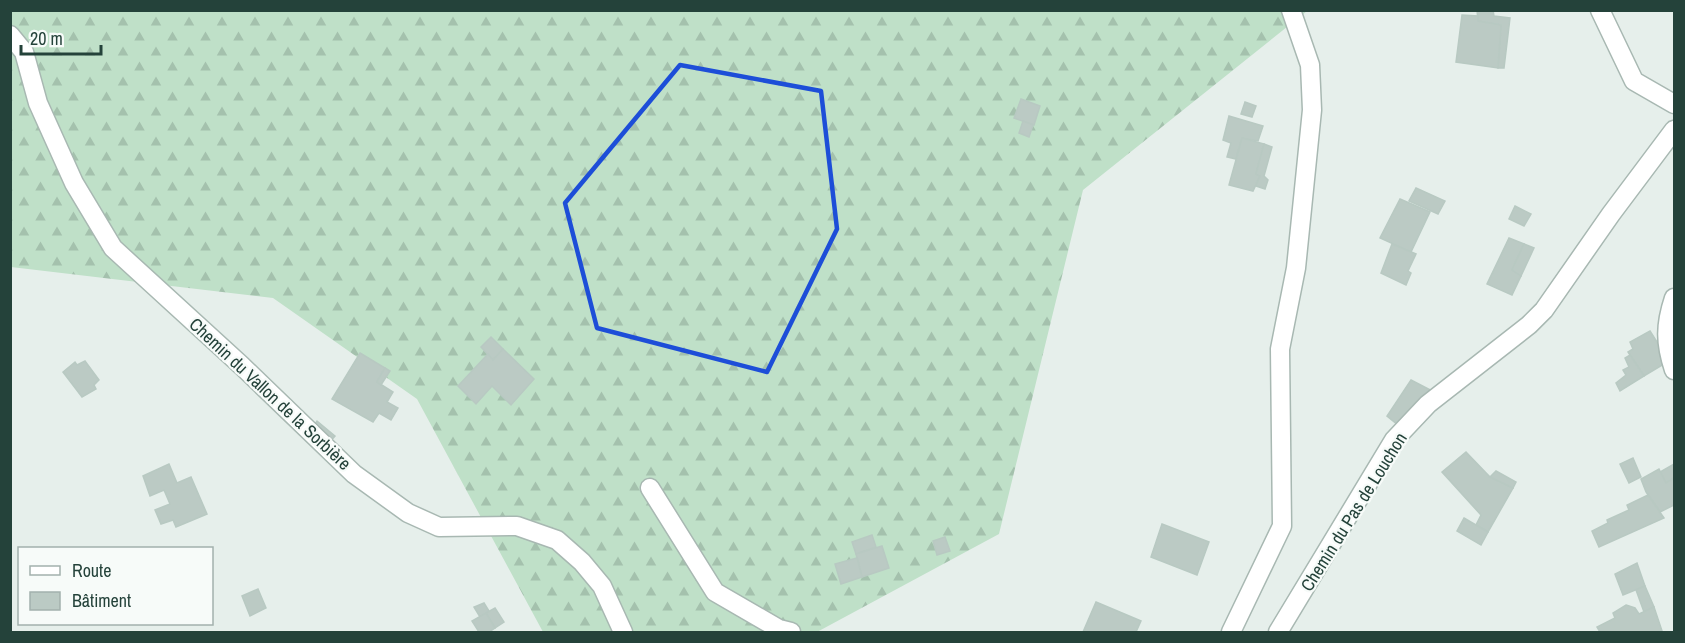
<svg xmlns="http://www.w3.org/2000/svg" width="1685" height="643" font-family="'Archivo Narrow',sans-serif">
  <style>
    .forest { fill: url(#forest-firs) }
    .building { fill: #bbcac4; stroke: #b8c9c2; stroke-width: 1.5 }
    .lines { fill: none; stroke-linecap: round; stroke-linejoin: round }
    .minor-casing { stroke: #a8b8b2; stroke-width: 21 }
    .minor { stroke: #fff; stroke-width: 18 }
    .marked { fill: none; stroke: #1d4ed8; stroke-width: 4.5; stroke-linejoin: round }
    .labels { text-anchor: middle; stroke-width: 4.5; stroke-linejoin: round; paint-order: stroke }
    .street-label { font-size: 18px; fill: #24423a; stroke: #f7fbf9 }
  </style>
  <defs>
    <pattern id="forest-firs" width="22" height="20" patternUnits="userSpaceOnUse" patternTransform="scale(1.5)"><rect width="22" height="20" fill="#bfe0c8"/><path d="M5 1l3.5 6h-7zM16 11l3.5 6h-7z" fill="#a4c1ad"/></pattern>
  </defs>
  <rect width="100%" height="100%" fill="#e6efeb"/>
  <!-- forest -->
  <path class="forest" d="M11 11H1307L1083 190 999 534 817 632H543L417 399 273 298 11 267Z"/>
  <!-- building -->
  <g class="building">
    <path d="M1477 10H1493L1494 16 1510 18 1504 68H1498L1501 25 1478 21Z"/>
    <path d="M1462 15 1478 16V21L1501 25 1498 68 1456 62Z"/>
    <path d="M1021 99 1040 106 1034 125 1014 118Z"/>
    <path d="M1245 102 1256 106 1252 117 1241 114Z"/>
    <path d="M1229 116 1263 126 1258 141 1242 138 1236 159 1227 157 1231 143 1223 140Z"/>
    <path d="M1023 121 1033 125 1029 137 1019 133Z"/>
    <path d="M1242 138 1264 144 1256 174 1260 176 1253 191 1229 185Z"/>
    <path d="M1264 144 1272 147 1264 176 1268 180 1265 189 1256 186 1260 176 1256 174Z"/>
    <path d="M1416 188 1445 201 1438 214 1409 201Z"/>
    <path d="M1400 199 1430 212 1411 252 1380 238Z"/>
    <path d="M1515 206 1531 214 1524 226 1509 219Z"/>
    <path d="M1509 238 1524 244 1512 270 1521 276 1512 295 1487 284Z"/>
    <path d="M1392 244 1416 254 1408 271 1411 273 1406 285 1381 273Z"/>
    <path d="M1524 244 1534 248 1521 276 1512 270Z"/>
    <path d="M1650 331 1669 361 1644 376 1628 352 1633 349 1630 342Z"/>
    <path d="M491 337 503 349 493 360 481 347Z"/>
    <path d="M503 349 534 379 511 405 492 386 476 404 458 386 488 354 493 360Z"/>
    <path d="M360 353 385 368 377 382 393 392 387 402 398 408 391 420 379 413 373 422 332 399Z"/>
    <path d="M1630 355 1644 376 1620 391 1616 383 1626 375 1623 370 1629 367 1625 358Z"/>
    <path d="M85 361 99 380 94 385 96 389 82 397 63 372 75 362 77 365Z"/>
    <path d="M385 368 390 371 381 385 377 382Z"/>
    <path d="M1411 380 1436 393 1398 425 1387 416Z"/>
    <path d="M317 421 335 436 327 445 309 433Z"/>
    <path d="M1466 452 1490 477 1513 488 1488 532 1476 525 1481 515 1442 472Z"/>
    <path d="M1633 458 1641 477 1629 483 1620 464Z"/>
    <path d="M169 464 177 483 191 477 207 514 176 527 173 520 161 524 155 510 170 504 164 490 150 496 143 476Z"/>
    <path d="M1674 464V478L1666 483 1660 472Z"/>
    <path d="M1659 469 1666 483 1674 478V505L1660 512 1646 492 1641 479Z"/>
    <path d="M1496 471 1516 482 1513 488 1490 477Z"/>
    <path d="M1648 495 1664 518 1599 547 1592 531 1608 523 1607 520 1629 510 1627 505Z"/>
    <path d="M1464 518 1488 532 1481 545 1457 531Z"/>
    <path d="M1162 524 1209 542 1197 575 1151 557Z"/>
    <path d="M872 535 876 547 856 554 852 542Z"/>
    <path d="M945 537 950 551 937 555 933 541Z"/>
    <path d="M882 546 889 568 862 577 856 554Z"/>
    <path d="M857 558 862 577 841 584 835 564Z"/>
    <path d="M1637 563 1645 586 1623 595 1615 574Z"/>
    <path d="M1645 586 1654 607 1644 612 1636 590Z"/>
    <path d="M258 589 266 608 250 616 242 596Z"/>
    <path d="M1096 602 1141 621 1136 632H1083Z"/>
    <path d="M484 603 489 611 480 617 474 607Z"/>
    <path d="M1626 605 1635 608 1639 614 1654 607 1662 631 1657 632H1600L1597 627 1615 618 1613 613Z"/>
    <path d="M495 608 504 622 495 628 486 613Z"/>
    <path d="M486 613 495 628 489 632H479L472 621Z"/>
  </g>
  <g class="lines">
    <defs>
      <g id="minor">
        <path d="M1600 10 1634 81 1674 104"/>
        <path d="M10 35 24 52 38 103 74 183 113 248 242 366 354 474 408 513 439 527 517 526 557 540 582 562 602 586 623 632"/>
        <path d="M1674 298C1665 325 1665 343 1674 370"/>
        <path d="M650 488 715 592 779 629 791 632"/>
        <path d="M1231 632 1282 526 1280 349 1296 268 1312 110 1310 65 1291 10"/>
        <path d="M1278 632 1394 440 1428 404 1529 325 1544 310 1611 214 1674 130"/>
      </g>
    </defs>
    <!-- minor casing -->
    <use href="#minor" class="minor-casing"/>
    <!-- minor -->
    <use href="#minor" class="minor"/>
  </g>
  <!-- marked area -->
  <path class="marked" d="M680 65 821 91 837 229 767 372 597 328 565 203Z"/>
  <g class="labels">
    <!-- street labels -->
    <g class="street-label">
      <text transform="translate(270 394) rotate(43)" y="6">Chemin du Vallon de la Sorbière</text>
      <text transform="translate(1354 512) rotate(-58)" y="6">Chemin du Pas de Louchon</text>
    </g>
  </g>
  <!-- border -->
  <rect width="1685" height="643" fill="none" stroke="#24423a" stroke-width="24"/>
  <!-- legend -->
  <rect x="18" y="547" width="195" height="78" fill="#f7fbf9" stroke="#a3b1ad" stroke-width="1.5"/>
  <rect x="30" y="566" width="30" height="9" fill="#ffffff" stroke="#a3b1ad" stroke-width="1.5"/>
  <text x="72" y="577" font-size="18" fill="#24423a">Route</text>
  <rect x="30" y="592" width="30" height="18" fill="#bbcac4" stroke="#a3b1ad" stroke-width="1.5"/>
  <text x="72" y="607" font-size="18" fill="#24423a">Bâtiment</text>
  <!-- scale -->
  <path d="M21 45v9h80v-9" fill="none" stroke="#24423a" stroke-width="3"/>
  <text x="30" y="45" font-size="18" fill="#24423a" stroke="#f7fbf9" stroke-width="4.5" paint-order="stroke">20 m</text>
</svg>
